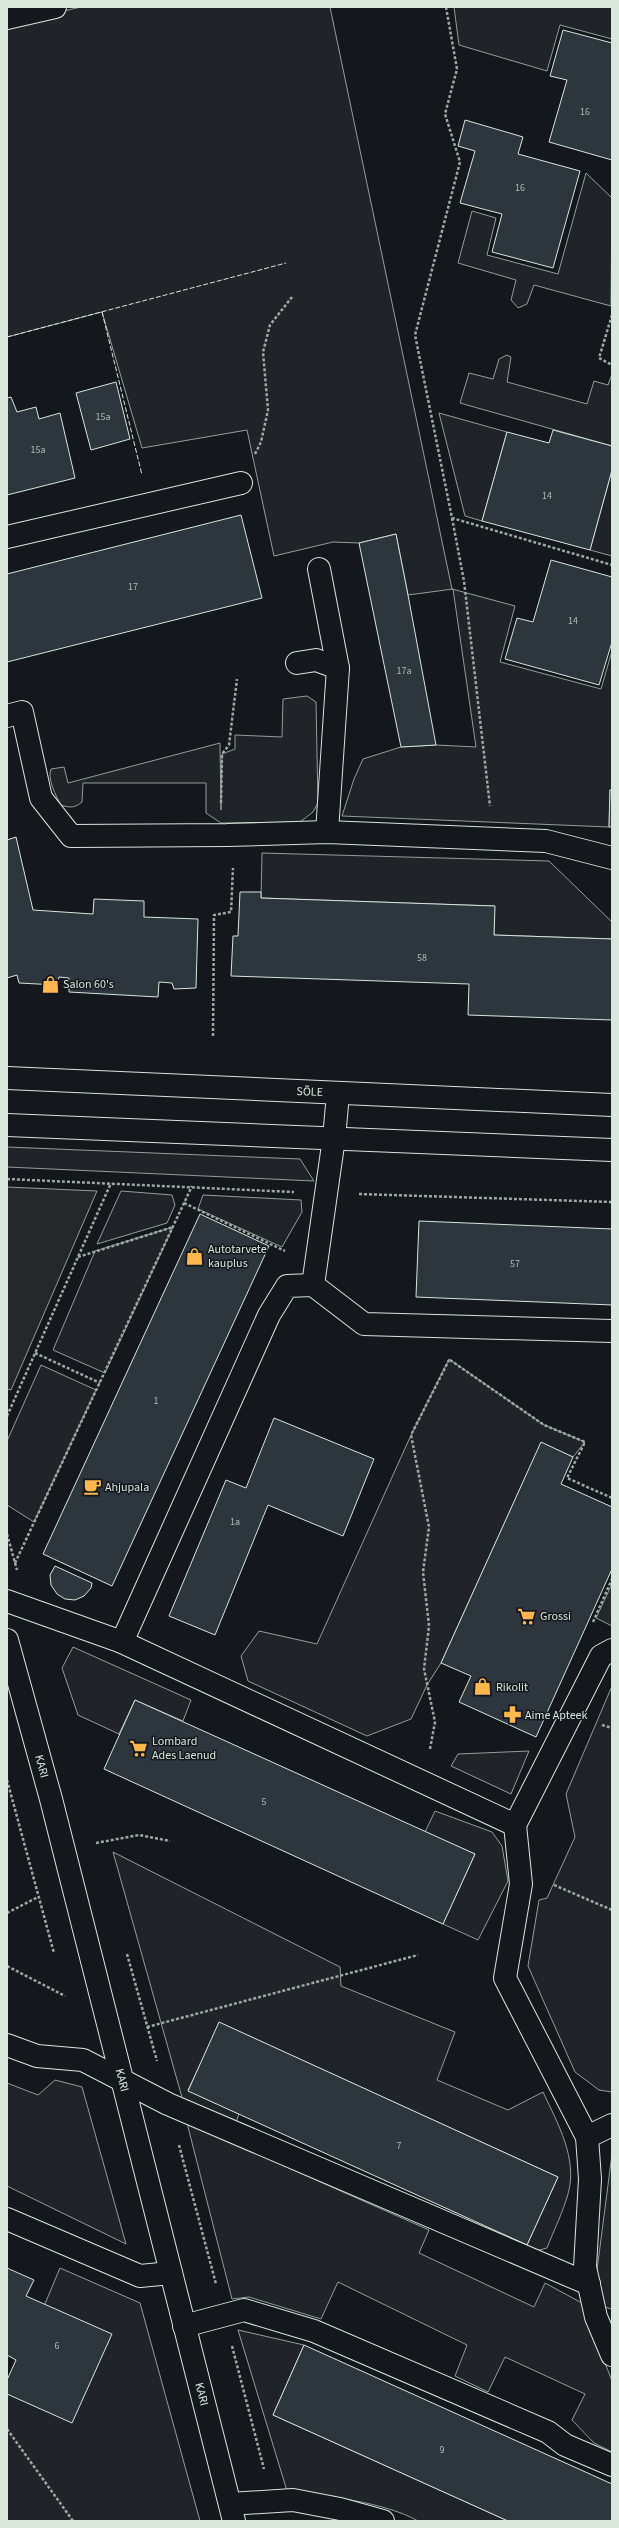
<svg xmlns="http://www.w3.org/2000/svg" width="619" height="2528" font-family="'Source Sans 3',sans-serif">
  <style>
    .green { fill: #202428; stroke: #939e99 }
    .parking { fill: #24282b; stroke: #939e99 }
    .building { fill: #2c363c; stroke: #d8e6dc }
    .lines { fill: none; stroke-linecap: round; stroke-linejoin: round }
    .minor-casing { stroke: #d8e6dc; stroke-width: 24 }
    .major-casing { stroke: #d8e6dc; stroke-width: 24 }
    .path { stroke: #9da8a2; stroke-width: 2.5; stroke-dasharray: 3 2; stroke-linecap: butt }
    .minor { stroke: #14181c; stroke-width: 22 }
    .major { stroke: #14181c; stroke-width: 22 }
    .fence { stroke: #d8e6dc; stroke-width: 1; stroke-dasharray: 5 2; stroke-linecap: butt }
    .labels { text-anchor: middle; stroke-width: 3; stroke-linejoin: round; paint-order: stroke }
    .number-label { font-size: 10px; fill: #adbab4 }
    .poi-label { font-size: 12px; fill: #d8e6dc; stroke: #14181c; text-anchor: start }
    .street-label { font-size: 12px; fill: #d8e6dc; stroke: #14181c }
  </style>
  <rect width="100%" height="100%" fill="#14181c"/>
  <!-- green -->
  <g class="green">
    <path d="M81 7H330L452 589 515 606 500 662 601 689 612 651V790H610L609 827 342 816 354 779 363 759 401 747 436 745 476 747 453 589 408 595 396 534 359 543 333 542 274 556 247 430 142 448 102 312 7 337V24Z"/>
    <path d="M454 7H612V39L560 25 547 71 459 45Z"/>
    <path d="M586 173 612 198 611 306 534 285 527 304 518 308 511 300 516 280 458 263 472 211 496 218 487 255 558 274Z"/>
    <path d="M507 355 511 357 507 382 587 404 594 381 608 385 612 374V446L460 403 469 373 493 379 499 359Z"/>
    <path d="M439 413 507 432 482 521 465 516Z"/>
    <path d="M612 470V556L590 550Z"/>
    <path d="M307 696 316 702 318 803 313 812 300 822 221 823 206 813V783H83L82 802C75 808 70 808 61 805 56 796 47 779 51 769L64 767 68 783 220 743 221 810 222 754 235 749V735L282 737 283 699Z"/>
    <path d="M262 853 549 861 612 922V939L494 935V906L261 898Z"/>
    <path d="M7 1147 300 1159 314 1181 7 1167Z"/>
    <path d="M121 1191 172 1195 175 1205 167 1223 97 1244Z"/>
    <path d="M203 1195 301 1200 302 1212 282 1247 198 1209Z"/>
    <path d="M173 1227 105 1373 53 1350 95 1251Z"/>
    <path d="M449 1359 544 1425 585 1442 573 1457 541 1443 441 1663 427 1685 411 1719 367 1736 248 1681 241 1656 259 1631 317 1644 411 1435Z"/>
    <path d="M41 1365 96 1390 34 1522 7 1505V1441Z"/>
    <path d="M73 1647 191 1700 183 1721 135 1700 119 1734 78 1715 62 1668Z"/>
    <path d="M612 1686V2092L599 2090 575 2072 528 1966 539 1900 547 1898 575 1837 566 1794Z"/>
    <path d="M529 1751 511 1794 451 1766 458 1754Z"/>
    <path d="M435 1811 492 1832 502 1846 508 1881 478 1940 443 1924 475 1854 425 1832Z"/>
    <path d="M113 1852 340 1967 341 1986 455 2032 437 2080 508 2110 543 2092C558 2124 578 2159 568 2194 563 2212 554 2230 547 2248L536 2251 527 2245 558 2177 220 2023 188 2090 239 2114 235 2125 183 2101Z"/>
    <path d="M55 2080 82 2087 126 2244 7 2186V2083L38 2095Z"/>
    <path d="M187 2123 429 2230 419 2253 534 2307 545 2283 582 2303 612 2381V2452L594 2443 572 2420 585 2394 505 2357 488 2392 455 2376 467 2345 338 2282 321 2319 249 2297 232 2299Z"/>
    <path d="M612 2154V2309L604 2307 597 2270Z"/>
    <path d="M60 2268 140 2303 200 2521H7V2394Z"/>
    <path d="M238 2330 304 2345 273 2415 508 2521H418C385 2502 326 2496 287 2491Z"/>
  </g>
  <!-- parking -->
  <g class="parking">
    <path d="M7 1187 97 1191 11 1390 7 1389Z"/>
    <path d="M612 1584V1626L596 1618Z"/>
  </g>
  <!-- building -->
  <g class="building">
    <path d="M563 30 612 43V160L549 142 567 80 550 76Z"/>
    <path d="M465 120 523 137 518 154 580 171 553 268 492 252 502 214 460 203 475 151 458 146Z"/>
    <path d="M116 382 130 439 91 450 76 393Z"/>
    <path d="M11 397 17 412 36 407 39 419 60 413 75 478 7 495V398Z"/>
    <path d="M553 430 612 446V470L590 550 482 521 507 432 549 443Z"/>
    <path d="M241 515 262 598 7 662V574Z"/>
    <path d="M396 534 408 595 436 745 401 747 359 543Z"/>
    <path d="M551 560 612 577V642L599 685 505 659 517 618 533 622Z"/>
    <path d="M610 790H612V827H609Z"/>
    <path d="M16 837 33 910 93 914 94 899 144 901V917L198 919 196 988 174 989 172 983 159 982 158 997 69 992V978L59 977 57 985 19 983 17 975 7 978V840Z"/>
    <path d="M240 892H261V898L495 906 494 935 612 939V1020L468 1015 469 984 231 976 233 936H238Z"/>
    <path d="M200 1214 269 1246 112 1586 43 1554Z"/>
    <path d="M419 1221 612 1229V1305L416 1297Z"/>
    <path d="M274 1418 374 1459 343 1536 268 1505 215 1635 169 1616 226 1480 246 1488Z"/>
    <path d="M541 1442 573 1457 561 1484 612 1507V1569L536 1737 459 1702 471 1676 441 1663Z"/>
    <path d="M55 1566 92 1583 91 1588 84 1596 75 1600 65 1599 57 1594 51 1585 50 1575Z"/>
    <path d="M135 1700 475 1854 443 1924 104 1769Z"/>
    <path d="M219 2022 558 2177 527 2245 188 2091Z"/>
    <path d="M7 2268 34 2280 26 2296 112 2334 72 2423 7 2394V2380L16 2360 7 2355Z"/>
    <path d="M304 2345 612 2484V2521H508L273 2415Z"/>
  </g>
  <g class="lines">
    <defs>
      <g id="minor">
        <path d="M7 18 55 7"/>
        <path d="M7 537 241 483"/>
        <path d="M319 569 338 668 327 832"/>
        <path d="M297 663 316 660 338 668"/>
        <path d="M7 716 22 712 41 798 71 836 227 835 327 832 546 841 612 858"/>
        <path d="M313 1285 334 1138 338 1094"/>
        <path d="M7 1601 122 1642 515 1825 601 1656 612 1650"/>
        <path id="s1" d="M7 1640 51 1799 234 2521"/>
        <path d="M122 1642 269 1315 287 1286 313 1285 364 1324 612 1331"/>
        <path d="M515 1825 521 1884 505 1978 587 2137 612 2125"/>
        <path d="M7 2045 37 2056 83 2060 168 2104 589 2284"/>
        <path d="M587 2137 590 2179 585 2267 596 2317 612 2355"/>
        <path d="M7 2219 140 2276 171 2273"/>
        <path d="M184 2326 244 2310 314 2331 548 2432 565 2445 612 2465"/>
        <path d="M230 2504 293 2500 340 2509 383 2521"/>
      </g>
      <g id="major">
        <path id="s2" d="M7 1078 612 1105"/>
        <path d="M7 1125 612 1150"/>
      </g>
    </defs>
    <!-- minor casing -->
    <use href="#minor" class="minor-casing"/>
    <!-- major casing -->
    <use href="#major" class="major-casing"/>
    <!-- path -->
    <g class="path">
      <path d="M446 7 457 69 445 114 460 162 415 335 452 518 612 565"/>
      <path d="M612 315 599 358 612 365"/>
      <path d="M255 454 261 442 268 410 263 352 270 325 292 297"/>
      <path d="M452 518 464 581 490 806"/>
      <path d="M221 803 222 754 229 745 237 679"/>
      <path d="M213 1036 214 915 231 912 233 868"/>
      <path d="M7 1179 294 1192"/>
      <path d="M359 1194 612 1202"/>
      <path d="M184 1203 285 1251"/>
      <path d="M78 1257 173 1227"/>
      <path d="M35 1353 100 1383"/>
      <path d="M450 1360 544 1425 585 1442 567 1478 612 1498"/>
      <path d="M7 1416 111 1183"/>
      <path d="M7 1534 17 1570"/>
      <path d="M15 1563 192 1186"/>
      <path d="M593 1622 612 1579"/>
      <path d="M602 1725 612 1728"/>
      <path d="M430 1749 435 1722 424 1669 429 1626 423 1572 429 1527 411 1435 449 1360"/>
      <path d="M7 1780 54 1953"/>
      <path d="M96 1843 139 1835 170 1841"/>
      <path d="M554 1885 612 1910"/>
      <path d="M7 1913 38 1897"/>
      <path d="M127 1954 157 2061"/>
      <path d="M7 1966 65 1996"/>
      <path d="M147 2027 418 1955"/>
      <path d="M179 2145 216 2284"/>
      <path d="M232 2346 264 2469"/>
      <path d="M7 2429 73 2521"/>
    </g>
    <!-- minor -->
    <use href="#minor" class="minor"/>
    <!-- major -->
    <use href="#major" class="major"/>
    <!-- fence -->
    <g class="fence">
      <path d="M102 312 142 475"/>
      <path d="M7 337 286 263"/>
    </g>
  </g>
  <!-- icons -->
  <defs>
    <symbol id="shop-bare" viewBox="-9 -9 18 18"><path d="M-5-2.5h2.3a2.7 3.5 0 0 1 5.4 0H5L5.5 6h-11ZM-1.5-2.5h3a1.5 2.3 0 0 0-3 0Z" fill="#ffb74d" stroke="#14181c" stroke-width="2.5" paint-order="stroke"/></symbol>
    <symbol id="cafe-bare" viewBox="-9 -9 18 18"><path d="M-5.5-4.5H6V0H3Q3 3.5 0 3.5H-2.5Q-5.5 3.5-5.5 0ZM3-3.2v2h1.7v-2ZM-6 4.5H4V6H-6Z" fill="#ffb74d" stroke="#14181c" stroke-width="2.5" paint-order="stroke"/></symbol>
    <symbol id="supermarket-bare" viewBox="-9 -9 18 18"><path d="M-6-5.5h2.5l.6 2H6L4.5 2H-2.5L-4.4-4H-6ZM-1.5 3.2a1.3 1.3 0 1 0 .1 0ZM3 3.2a1.3 1.3 0 1 0 .1 0Z" fill="#ffb74d" stroke="#14181c" stroke-width="2.5" paint-order="stroke"/></symbol>
    <symbol id="pharmacy-bare" viewBox="-9 -9 18 18"><path d="M-2-6h4v4h4v4h-4v4h-4v-4h-4v-4h4Z" fill="#ffb74d" stroke="#14181c" stroke-width="2.5" paint-order="stroke"/></symbol>
  </defs>
  <g fill-rule="evenodd">
    <use href="#shop-bare" x="38" y="972" width="25" height="25"/>
    <use href="#shop-bare" x="182" y="1244" width="25" height="25"/>
    <use href="#cafe-bare" x="80" y="1474" width="25" height="25"/>
    <use href="#supermarket-bare" x="514" y="1604" width="25" height="25"/>
    <use href="#shop-bare" x="470" y="1674" width="25" height="25"/>
    <use href="#pharmacy-bare" x="500" y="1702" width="25" height="25"/>
    <use href="#supermarket-bare" x="126" y="1736" width="25" height="25"/>
  </g>
  <g class="labels">
    <!-- number labels -->
    <g class="number-label">
      <text x="585" y="115">16</text>
      <text x="520" y="191">16</text>
      <text x="103" y="420">15a</text>
      <text x="38" y="453">15a</text>
      <text x="547" y="499">14</text>
      <text x="133" y="590">17</text>
      <text x="573" y="624">14</text>
      <text x="404" y="674">17a</text>
      <text x="422" y="961">58</text>
      <text x="515" y="1267">57</text>
      <text x="156" y="1404">1</text>
      <text x="235" y="1525">1a</text>
      <text x="264" y="1805">5</text>
      <text x="399" y="2149">7</text>
      <text x="57" y="2349">6</text>
      <text x="442" y="2453">9</text>
    </g>
    <!-- poi labels -->
    <g class="poi-label">
      <text x="63" y="988">Salon 60's</text>
      <text x="208" y="1253">Autotarvete<tspan x="208" dy="14">kauplus</tspan></text>
      <text x="105" y="1491">Ahjupala</text>
      <text x="540" y="1620">Grossi</text>
      <text x="496" y="1691">Rikolit</text>
      <text x="525" y="1719">Aime Apteek</text>
      <text x="152" y="1745">Lombard<tspan x="152" dy="14">Ades Laenud</tspan></text>
    </g>
    <!-- street labels -->
    <g class="street-label">
      <text dy="4" stroke="none"><textPath href="#s2" startOffset="303">SÕLE</textPath></text>
      <text dy="4" stroke="none"><textPath href="#s1" startOffset="131">KARI</textPath></text>
      <text dy="4" stroke="none"><textPath href="#s1" startOffset="455">KARI</textPath></text>
      <text dy="4" stroke="none"><textPath href="#s1" startOffset="779">KARI</textPath></text>
    </g>
  </g>
  <!-- border -->
  <rect width="619" height="2528" fill="none" stroke="#d8e6dc" stroke-width="16"/>
</svg>
